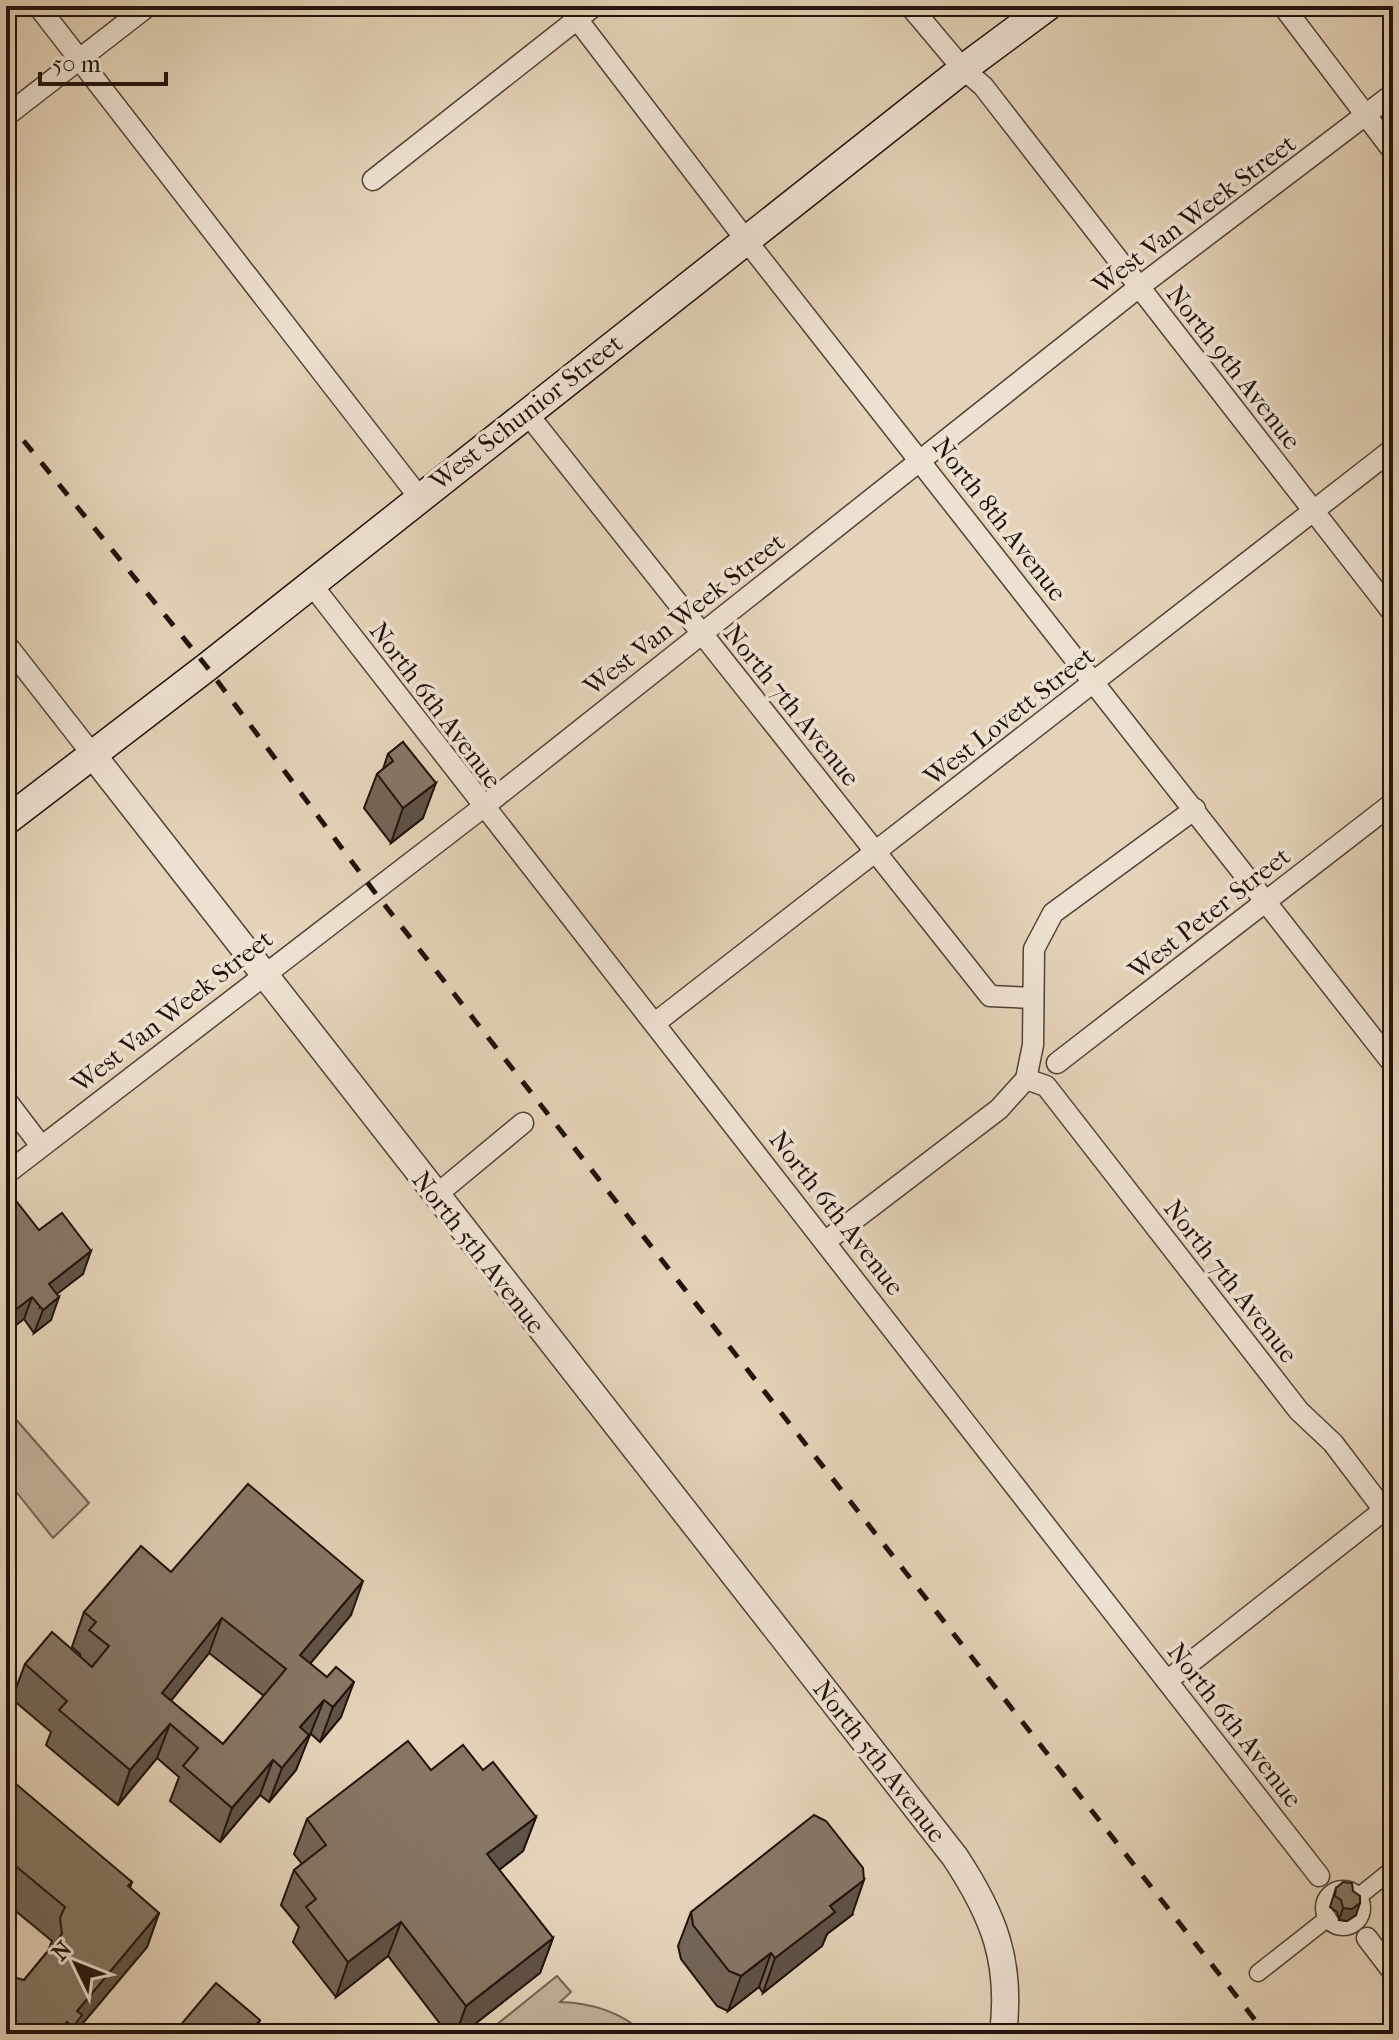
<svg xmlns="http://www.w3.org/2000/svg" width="1399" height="2040" font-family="'IM FELL French Canon',serif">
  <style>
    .green { fill: #c3b29b; stroke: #726254; stroke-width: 2 }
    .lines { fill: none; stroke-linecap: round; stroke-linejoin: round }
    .pedestrian-casing { stroke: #514337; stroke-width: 19 }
    .minor-casing { stroke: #514337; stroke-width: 23 }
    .tertiary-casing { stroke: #514337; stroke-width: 29 }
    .secondary-casing { stroke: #20130c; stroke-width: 31 }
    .pedestrian { stroke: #ede2d1; stroke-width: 16 }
    .minor { stroke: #ede2d1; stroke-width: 20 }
    .tertiary { stroke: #ede2d1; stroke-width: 26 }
    .secondary { stroke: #ede2d1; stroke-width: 28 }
    .rail { stroke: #20130c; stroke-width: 5; stroke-dasharray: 14 14; stroke-linecap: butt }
    .wall { fill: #736657; stroke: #20130c; stroke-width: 2; fill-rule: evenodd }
    .shaded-wall { fill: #5e5347; stroke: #20130c; stroke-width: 2 }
    .building { fill: #867765; stroke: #20130c; stroke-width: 2; fill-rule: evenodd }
    .labels { text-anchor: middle; stroke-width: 7; stroke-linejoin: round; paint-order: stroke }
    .street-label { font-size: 26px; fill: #20130c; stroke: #ede2d1 }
  </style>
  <rect width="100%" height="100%" fill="#e4d3b8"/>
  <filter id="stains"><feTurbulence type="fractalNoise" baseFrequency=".0025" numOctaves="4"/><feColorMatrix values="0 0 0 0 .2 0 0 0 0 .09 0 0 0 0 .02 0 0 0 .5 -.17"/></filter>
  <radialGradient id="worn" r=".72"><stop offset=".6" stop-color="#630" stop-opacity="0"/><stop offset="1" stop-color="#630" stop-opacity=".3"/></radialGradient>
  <!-- green -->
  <g class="green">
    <path d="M6 1408 89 1503 53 1538 6 1479Z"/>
    <path d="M557 1976 571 1992 560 2002C593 2003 620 2012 646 2034H609L591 2027 561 2024 523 2034H485Z"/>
  </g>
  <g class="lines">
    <defs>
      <g id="pedestrian">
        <circle cx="1343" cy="1908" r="19"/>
        <path d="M1358 1897 1393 1869"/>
        <path d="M1258 1973 1328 1918"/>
      </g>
      <g id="minor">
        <path d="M38 6 419 497"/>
        <path d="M567 6 746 240 1393 1064"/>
        <path d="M910 6 963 69 983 86 1393 613"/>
        <path d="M1283 6 1393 151"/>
        <path d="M6 116 148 6"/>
        <path d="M373 180 594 6"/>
        <path d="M526 412 990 996 1033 998"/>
        <path d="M312 585 1319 1876"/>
        <path d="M6 644 92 754"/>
        <path d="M655 1023 1393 449"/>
        <path d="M1057 1063 1393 803"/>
        <path d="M1026 1079 1046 1086 1299 1411 1333 1443 1393 1522"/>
        <path d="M6 1100 41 1146"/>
        <path d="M6 1174 482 808 1139 287 1393 94"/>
        <path d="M435 1196 523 1123"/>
        <path d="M826 1241 999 1109 1026 1079 1033 1045 1034 949 1053 913 1195 809"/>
        <path d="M1167 1681 1393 1503"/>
        <path d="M1367 1938 1393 1972"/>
      </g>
      <path id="tertiary" d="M92 754 955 1857C994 1916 1012 1962 1003 2034"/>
      <path id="secondary" d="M6 821 207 667 963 69 1048 6"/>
    </defs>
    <!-- pedestrian casing -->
    <use href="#pedestrian" class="pedestrian-casing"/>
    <!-- minor casing -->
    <use href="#minor" class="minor-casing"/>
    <!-- tertiary casing -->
    <use href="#tertiary" class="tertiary-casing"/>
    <!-- secondary casing -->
    <use href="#secondary" class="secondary-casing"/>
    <!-- pedestrian -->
    <use href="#pedestrian" class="pedestrian"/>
    <!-- minor -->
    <use href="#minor" class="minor"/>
    <!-- tertiary -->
    <use href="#tertiary" class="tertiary"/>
    <!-- secondary -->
    <use href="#secondary" class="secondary"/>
    <!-- rail -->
    <path class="rail" d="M6 419 207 667 373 890 1266 2034"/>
  </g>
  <!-- wall -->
  <g class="wall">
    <path d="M403 742 423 818 391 843 364 808 377 774 383 769 388 754Z"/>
    <path d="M39 1230 83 1274 56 1294 51 1320 34 1333 24 1319Z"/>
    <path d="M171 1572 351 1615 310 1663 341 1717 320 1742 311 1734 308 1738 296 1770 269 1802 260 1795 220 1842 170 1801 179 1777 157 1758 118 1805 46 1745 51 1732 12 1699 25 1664 80 1656V1654L72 1647 84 1612ZM209 1653 264 1696 223 1744 171 1701Z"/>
    <path d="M431 1770H483L536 1817 523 1851 499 1870 553 1938 540 1973 462 2034H448L388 1956 336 1997 293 1942 299 1927 281 1905 294 1870 302 1864 294 1854 307 1819Z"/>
    <path d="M6 1796 132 1882 130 1888 159 1913 147 1947 77 2030 75 2034H6L24 1980 48 1951 52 1941 6 1903Z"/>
    <path d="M1336 1888 1356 1915 1347 1921 1339 1920 1337 1912 1330 1907Z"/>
    <path d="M691 1912 852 1915 827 1934 822 1946 763 1993 759 1987 728 2011 717 2006 681 1959 678 1946Z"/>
  </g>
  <!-- shaded-wall -->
  <g class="shaded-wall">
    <path d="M436 783 423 818 391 843 403 808Z"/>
    <path d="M91 1251 83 1274 40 1307 49 1284Z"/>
    <path d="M32 1297 24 1319 6 1333V1317Z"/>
    <path d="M59 1297 51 1320 34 1333 43 1310Z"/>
    <path d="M363 1581 351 1615 288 1690 300 1655Z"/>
    <path d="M222 1618 209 1653 149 1728 162 1693Z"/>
    <path d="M354 1682 341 1717 320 1742 333 1707Z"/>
    <path d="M324 1700 296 1770 269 1802 282 1768 300 1727Z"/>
    <path d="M170 1724 157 1758 118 1805 130 1770Z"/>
    <path d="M273 1760 260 1795 220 1842 232 1808Z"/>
    <path d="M536 1817 523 1851 475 1889 487 1854Z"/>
    <path d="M864 1880 852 1915 827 1934 822 1946 763 1993 775 1958 830 1906Z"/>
    <path d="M1360 1903 1356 1915 1347 1921 1339 1920 1343 1908Z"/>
    <path d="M159 1913 147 1947 77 2030 75 2034H70L77 2011Z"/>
    <path d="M401 1922 388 1956 336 1997 348 1962Z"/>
    <path d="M553 1938 540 1973 462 2034H456L466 2006Z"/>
    <path d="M771 1953 759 1987 728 2011 741 1976Z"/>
    <path d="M260 2020 255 2034H248Z"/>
    <path d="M67 2022 63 2034H57Z"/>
  </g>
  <!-- building -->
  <g class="building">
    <path d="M403 742 436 783 403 808 377 774 393 761 388 754Z"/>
    <path d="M17 1202 39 1230 62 1213 91 1251 49 1284 59 1297 43 1310 32 1297 6 1317V1210Z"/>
    <path d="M248 1484 363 1581 300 1655 327 1677 336 1667 354 1682 333 1707 324 1700 300 1727 309 1735 282 1768 273 1760 232 1808 183 1766 198 1748 170 1724 130 1770 59 1710 67 1701 25 1664 52 1632 92 1667 109 1646 89 1630 96 1622 84 1612 141 1546 171 1572ZM222 1618 286 1669 223 1744 162 1693Z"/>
    <path d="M408 1741 431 1770 463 1745 483 1770 493 1762 536 1817 487 1854 553 1938 466 2006 401 1922 348 1962 306 1907 316 1899 294 1870 326 1845 307 1819Z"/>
    <path d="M16 1784 132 1882 128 1886 159 1913 77 2011 82 2015 73 2027 67 2022 57 2034H6V1975L24 1980 62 1934 60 1918 65 1907 6 1858V1796Z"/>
    <path d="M814 1815 826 1821 863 1868 864 1880 830 1906 835 1912 775 1958 771 1953 741 1976 729 1971 693 1925 691 1912Z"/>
    <path d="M1343 1882 1352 1883 1353 1891 1360 1896V1903L1352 1909 1343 1908 1341 1900 1335 1896 1336 1888Z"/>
    <path d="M216 1983 260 2020 248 2034H173Z"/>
  </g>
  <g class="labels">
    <!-- street labels -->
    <g class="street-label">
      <text transform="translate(1194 214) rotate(-37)" y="9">West Van Week Street</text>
      <text transform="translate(1234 367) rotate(52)" y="9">North 9th Avenue</text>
      <text transform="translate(526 412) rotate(-38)" y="9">West Schunior Street</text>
      <text transform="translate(1000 519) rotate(52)" y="9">North 8th Avenue</text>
      <text transform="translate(684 614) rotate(-38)" y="9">West Van Week Street</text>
      <text transform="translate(436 705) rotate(53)" y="9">North 6th Avenue</text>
      <text transform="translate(792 705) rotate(51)" y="9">North 7th Avenue</text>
      <text transform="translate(1009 716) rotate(-38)" y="9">West Lovett Street</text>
      <text transform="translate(1209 913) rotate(-38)" y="9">West Peter Street</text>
      <text transform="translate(172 1011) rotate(-38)" y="9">West Van Week Street</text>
      <text transform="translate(837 1213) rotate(52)" y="9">North 6th Avenue</text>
      <text transform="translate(479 1252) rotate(52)" y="9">North 5th Avenue</text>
      <text transform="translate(1231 1281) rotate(52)" y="9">North 7th Avenue</text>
      <text transform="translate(1235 1725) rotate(52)" y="9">North 6th Avenue</text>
      <text transform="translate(880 1761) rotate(52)" y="9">North 5th Avenue</text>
    </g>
  </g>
  <!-- margin -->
  <rect width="1399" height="2040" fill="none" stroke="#e4d3b8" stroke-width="32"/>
  <rect x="8" y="8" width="1383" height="2024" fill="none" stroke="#20130c" stroke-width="4"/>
  <rect x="16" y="16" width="1367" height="2008" fill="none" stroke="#20130c" stroke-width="2"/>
  <!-- north arrow -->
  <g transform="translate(76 1964) rotate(313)" stroke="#ede2d1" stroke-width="6" paint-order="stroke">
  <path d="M0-6L14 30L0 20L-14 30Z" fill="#20130c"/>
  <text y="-12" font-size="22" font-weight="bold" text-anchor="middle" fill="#20130c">N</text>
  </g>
  <!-- scale -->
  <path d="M40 72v12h126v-12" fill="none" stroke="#20130c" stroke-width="4"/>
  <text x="52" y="72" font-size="24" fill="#20130c" stroke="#ede2d1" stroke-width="6" paint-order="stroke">50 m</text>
  <rect width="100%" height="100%" filter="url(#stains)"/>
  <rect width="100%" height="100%" fill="url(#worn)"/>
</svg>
